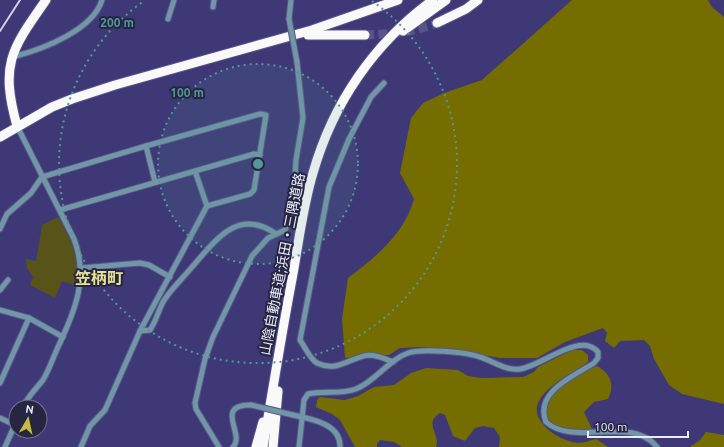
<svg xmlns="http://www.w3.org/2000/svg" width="724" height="447" font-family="Ubuntu,'Noto Sans JP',sans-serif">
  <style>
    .green { fill: #585419 }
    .forest { fill: #756d00 }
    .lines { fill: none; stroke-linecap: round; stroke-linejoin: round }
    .highway-tunnel { stroke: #58538b; stroke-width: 9; stroke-dasharray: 9 4.5; stroke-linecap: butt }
    .street-casing { stroke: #5a558c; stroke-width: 7 }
    .highway-casing { stroke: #5a558c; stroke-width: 11 }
    .street { stroke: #7196a5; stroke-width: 5 }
    .highway { stroke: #f9f9f9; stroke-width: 9 }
    .rail { stroke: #d1d0e7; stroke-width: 2 }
    .street-bridge-casing { stroke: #5a558c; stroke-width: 7; stroke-linecap: butt }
    .street-bridge { stroke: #7196a5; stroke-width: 5 }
    .ring { fill: none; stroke: #519998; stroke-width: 2; stroke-dasharray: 2 4 }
    .labels { text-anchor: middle; stroke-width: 4; stroke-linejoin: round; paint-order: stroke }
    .street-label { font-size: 14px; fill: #ebebfb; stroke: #262542 }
    .quarter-label { font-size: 16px; font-weight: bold; fill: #e7e192; stroke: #262542 }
    .centre { fill: #519998; stroke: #262542; stroke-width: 2 }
    .ring-label { font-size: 12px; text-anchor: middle; font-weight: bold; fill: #519998; stroke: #262542; stroke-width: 4; stroke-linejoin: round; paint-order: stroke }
  </style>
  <rect width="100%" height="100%" fill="#3e3877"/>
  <!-- green -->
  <path class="green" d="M58 217C74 245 78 253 77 286L62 281 55 298 30 285 33 277 27 268 26 259 36 261 42 225Z"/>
  <!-- forest -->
  <g class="forest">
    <path d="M572 0H708L712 7 724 17V404L682 394 669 385 654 359 650 346 644 340 620 341 614 348 605 341 607 333 603 328 565 342 537 358H500L449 349 421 347 400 348 389 355H356L350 359 345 357 342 319 348 278C377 256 404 234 414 199L400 173 411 118 423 103 444 93 482 80Z"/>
    <path d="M572 350H582L588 355V362C572 374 549 383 539 401 528 422 561 442 578 443 584 443 591 440 596 439L608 447H499L500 437 494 428 483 426 475 428 465 441 453 436 445 415 440 413C423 424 441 434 436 447H402L394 442 380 440 377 444V447H355L340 420 332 414 316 407 317 400 320 397 345 400 358 396 374 387 394 385 411 373 426 368 458 370 468 376 481 378 523 377 534 372 538 367Z"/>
    <path d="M597 366C611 374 615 385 608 399L594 402 584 412 592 429 589 432 570 433 549 422C537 395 577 374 597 366Z"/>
    <path d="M706 432 724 435V447H690L700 440Z"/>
  </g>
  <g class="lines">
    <!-- highway-tunnel -->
    <path class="highway-tunnel" d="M365 35C389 34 414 32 437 23"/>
    <defs>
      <g id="street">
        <path d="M213 7 214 0"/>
        <path d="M168 19 174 0"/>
        <path d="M289 19 291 0"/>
        <path d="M16 56C43 49 93 30 102 0"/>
        <path d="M384 83 371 97 349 139 329 187 300 340C305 347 310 359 317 363 338 373 350 357 369 355 377 355 386 359 393 362"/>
        <path d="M17 126 74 239C89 278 75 311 58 347 53 358 49 370 43 380 36 389 28 396 23 407"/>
        <path d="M155 182 146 146 260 114 266 115 254 190 250 194 207 206"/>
        <path d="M60 210 254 154 260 155"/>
        <path d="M0 229 7 214 31 193 42 177 146 146"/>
        <path d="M81 268 140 263 149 265 170 277"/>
        <path d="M0 290 8 280"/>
        <path d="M0 310 29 318 63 337"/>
        <path d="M140 331 150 330C156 321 158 312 163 302 170 290 183 278 192 267 216 240 238 207 276 234"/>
        <path d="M0 383 29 318"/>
        <path d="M293 415C310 419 341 423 340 447"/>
        <path d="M0 418 15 425"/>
        <path d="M5 447 16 422"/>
        <path d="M81 447 90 426 105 410 140 331 207 206 195 171"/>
        <path d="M219 447 196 409 195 403 205 359 213 337 252 256 268 238 285 230 293 208 296 160 303 118 297 62"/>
        <path d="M233 447C246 435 213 405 251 405"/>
        <path d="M299 447 304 400 308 394C324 390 340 395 356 389 376 381 388 360 408 353 421 348 467 352 480 357 493 361 506 371 520 369 542 366 580 331 598 352V358L594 363C574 376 534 392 546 422 574 447 632 415 657 447"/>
      </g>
      <g id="highway">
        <path d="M437 23 466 9 478 0"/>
        <path d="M403 31 446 0"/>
        <path d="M308 35H365"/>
        <path d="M17 126C0 64 11 50 46 0"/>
        <path d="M0 137 52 107 72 99 115 85 312 30 398 0"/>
        <path d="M256 447 263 422"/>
        <path d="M263 447C273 389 282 331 293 274 299 240 303 206 313 173 333 103 374 43 433 0"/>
        <path d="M273 447 278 391"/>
      </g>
    </defs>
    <!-- street casing -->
    <use href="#street" class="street-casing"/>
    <!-- highway casing -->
    <use href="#highway" class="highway-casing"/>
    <!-- street -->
    <use href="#street" class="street"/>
    <!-- highway -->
    <use href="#highway" class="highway"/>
    <!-- rail -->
    <path class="rail" d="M0 31 20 0"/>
    <defs>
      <g id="street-bridge">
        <path d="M289 19 297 62"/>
        <path d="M251 405 293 415"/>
      </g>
    </defs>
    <!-- street-bridge casing -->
    <use href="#street-bridge" class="street-bridge-casing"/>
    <!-- street-bridge -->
    <use href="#street-bridge" class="street-bridge"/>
  </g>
  <!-- distance rings -->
  <circle cx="258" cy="164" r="100" fill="#519998" fill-opacity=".12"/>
  <g class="ring">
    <circle cx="258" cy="164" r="100"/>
    <path d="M372 1A199 199 0 1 1 144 1"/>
  </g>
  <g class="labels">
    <!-- street labels -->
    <g class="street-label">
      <text transform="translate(282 264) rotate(-79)" y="5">山陰自動車道;浜田・三隅道路</text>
    </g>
    <!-- quarter labels -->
    <g class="quarter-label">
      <text x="99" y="284">笠柄町</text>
    </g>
  </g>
  <circle cx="258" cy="164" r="6" class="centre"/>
  <g class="ring-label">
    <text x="117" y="27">200 m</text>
    <text x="187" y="97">100 m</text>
  </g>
  <!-- north arrow -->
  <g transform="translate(28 419) rotate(9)"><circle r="19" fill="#262542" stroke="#75748c"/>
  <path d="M0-3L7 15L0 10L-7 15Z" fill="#c6bc3c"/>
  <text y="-6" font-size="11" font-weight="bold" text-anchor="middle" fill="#ebebfb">N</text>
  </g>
  <!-- scale -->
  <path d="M588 431v6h100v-6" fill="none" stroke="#ebebfb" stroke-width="2"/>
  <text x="594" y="431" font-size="12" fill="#ebebfb" stroke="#262542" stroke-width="3" paint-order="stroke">100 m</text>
</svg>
